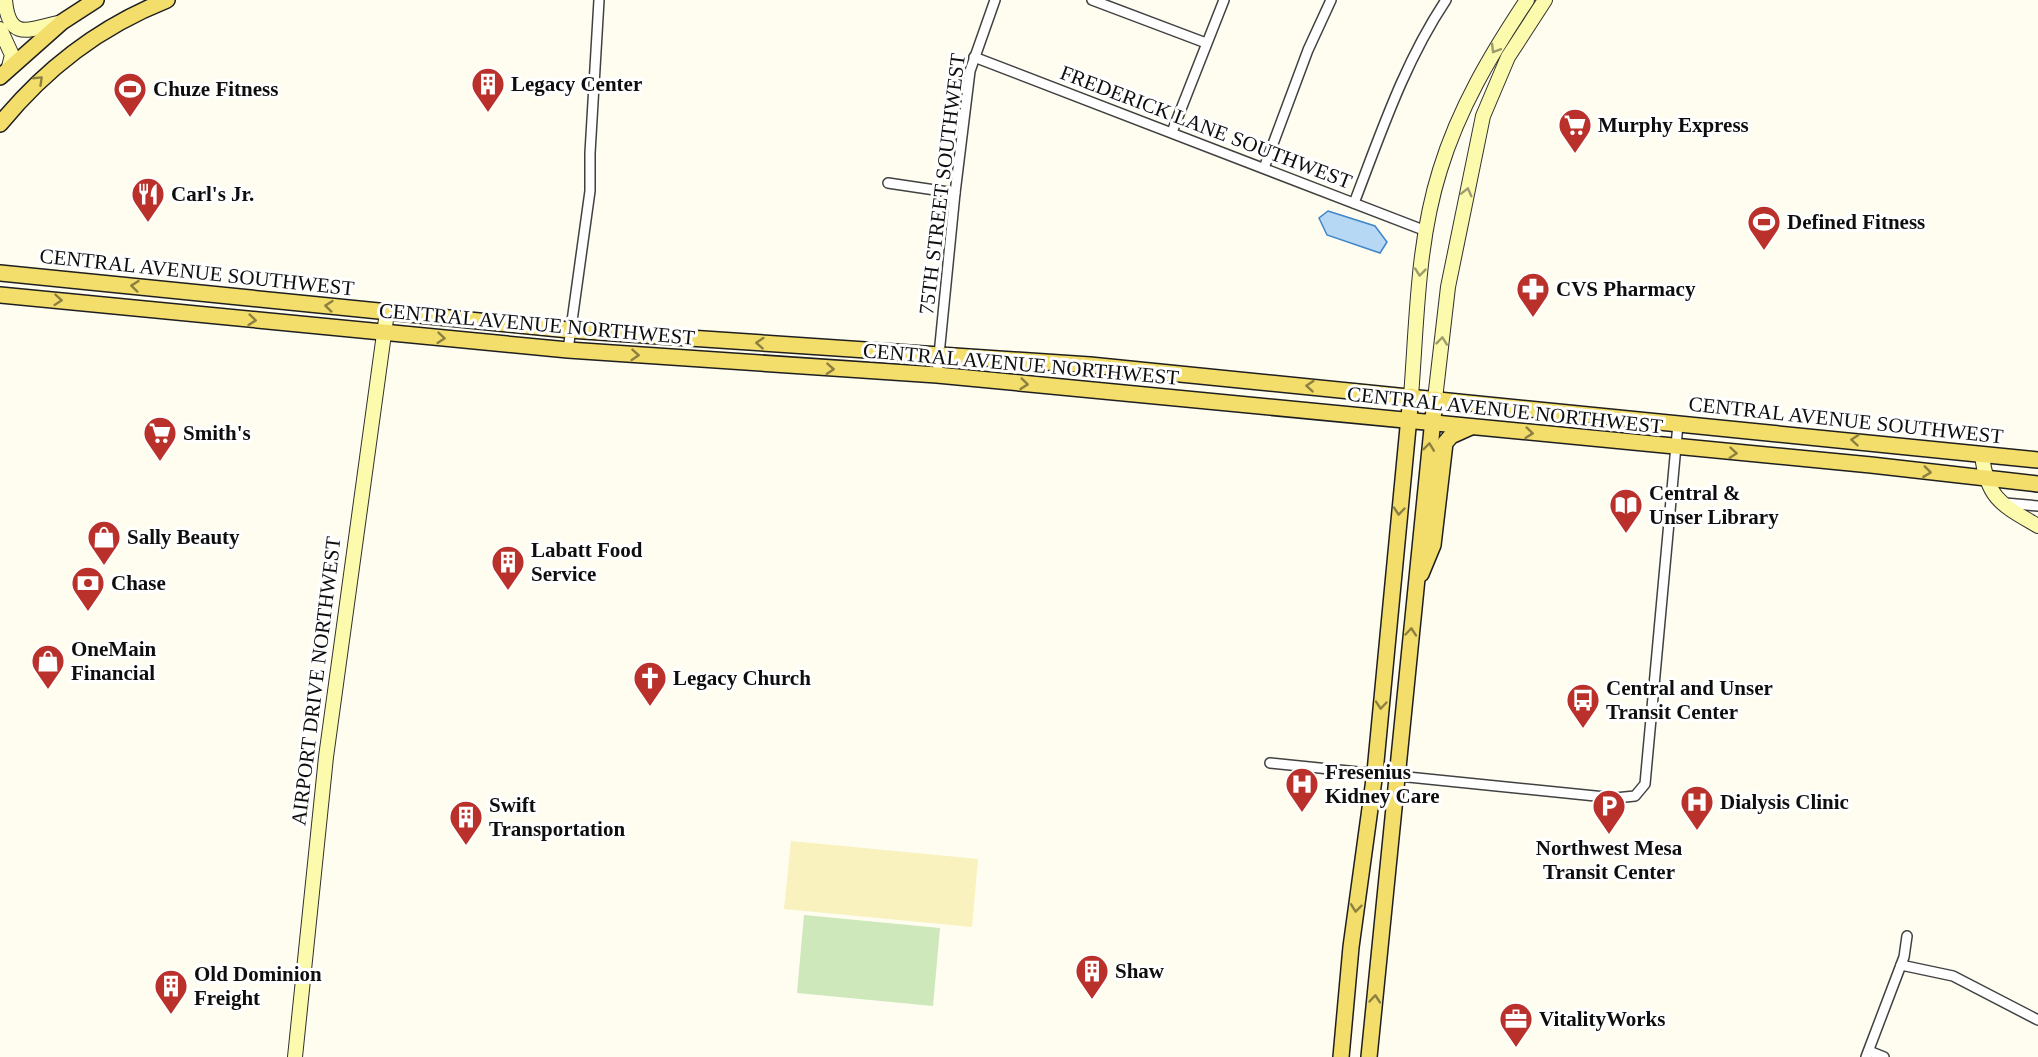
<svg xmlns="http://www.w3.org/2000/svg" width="2038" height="1057" font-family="Georgia,serif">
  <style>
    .green { fill: #cee8bb }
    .sand { fill: #f9f1be }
    .water { fill: #b6d8f4; stroke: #4086c9; stroke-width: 1.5 }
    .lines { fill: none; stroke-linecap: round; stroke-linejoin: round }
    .street-casing { stroke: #414141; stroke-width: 12 }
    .secondary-casing { stroke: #303030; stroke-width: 16 }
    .primary-casing { stroke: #1f1f1f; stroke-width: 18 }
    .street { stroke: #fff; stroke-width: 9 }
    .secondary { stroke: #fcfaad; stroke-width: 14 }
    .primary { stroke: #f4de6b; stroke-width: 15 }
    .oneway { stroke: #9d9c6d }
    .oneway2 { stroke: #8c8041 }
    .labels { text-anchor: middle; stroke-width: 6; stroke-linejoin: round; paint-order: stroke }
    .poi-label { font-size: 21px; font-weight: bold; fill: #0e0e0e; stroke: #fff; text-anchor: start }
    .street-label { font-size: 21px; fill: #0e0e0e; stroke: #fff }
  </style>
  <rect width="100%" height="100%" fill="#fefdf0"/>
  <!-- green -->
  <path class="green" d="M804 915 940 928 933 1006 797 993Z"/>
  <!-- sand -->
  <path class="sand" d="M791 841 978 859 972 927 784 909Z"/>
  <!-- water -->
  <path class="water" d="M1328 211 1375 226 1387 242 1380 253 1327 235 1319 218Z"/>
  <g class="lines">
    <defs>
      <g id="street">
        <path d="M1092 0 1206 43"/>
        <path d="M974 57 1426 231"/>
        <path d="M1172 132 1224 0"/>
        <path d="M1264 168 1308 50 1331 0"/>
        <path d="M888 183 955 193"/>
        <path d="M1354 203C1381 133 1404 63 1446 0"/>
        <path d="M568 350 590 191V153L599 0"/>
        <path d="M937 375 955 193 970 71 995 0"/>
        <path d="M2005 503 2038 506"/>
        <path d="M1270 763 1615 798 1635 796 1645 784 1678 424"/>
        <path d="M1901 965 1953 976 2038 1020"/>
        <path d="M1869 1051 1884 1057"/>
        <path d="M1866 1057 1904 957 1907 936"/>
      </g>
      <g id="secondary">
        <path d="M5 0C9 44 32 28 62 22"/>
        <path d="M0 29 12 55 9 67"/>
        <path d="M1411 396C1417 321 1417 243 1440 170 1459 108 1491 54 1527 0"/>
        <path d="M1435 399 1448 287 1483 116 1508 57 1545 0"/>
        <path d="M1982 455C1987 499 2002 505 2038 526"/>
        <path d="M295 1057 326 757 387 312"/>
      </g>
      <g id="primary">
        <path d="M0 77 62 22 96 0"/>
        <path d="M0 124C46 68 99 27 167 0"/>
        <path d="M0 273 569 330 1090 365 2038 460"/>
        <path d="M0 295 568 350 937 375 1871 465 2038 484"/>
        <path d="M1421 574 1433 545 1445 443 1451 436 1471 427"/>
        <path d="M1341 1057 1351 947 1375 772 1411 396"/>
        <path d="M1369 1057 1435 399"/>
      </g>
    </defs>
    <!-- street casing -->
    <use href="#street" class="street-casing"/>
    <!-- secondary casing -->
    <use href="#secondary" class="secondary-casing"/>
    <!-- primary casing -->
    <use href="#primary" class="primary-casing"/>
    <!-- street -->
    <use href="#street" class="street"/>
    <!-- secondary -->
    <use href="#secondary" class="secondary"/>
    <!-- primary -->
    <use href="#primary" class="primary"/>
  </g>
  <!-- one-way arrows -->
  <defs><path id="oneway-chevron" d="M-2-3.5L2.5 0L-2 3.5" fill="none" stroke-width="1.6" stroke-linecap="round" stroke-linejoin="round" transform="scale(1.5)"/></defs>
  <g class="oneway">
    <use href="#oneway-chevron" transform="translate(1495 49) rotate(121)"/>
    <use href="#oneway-chevron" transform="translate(1467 192) rotate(-76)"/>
    <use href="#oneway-chevron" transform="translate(1420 272) rotate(96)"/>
    <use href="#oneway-chevron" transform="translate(1442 341) rotate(-84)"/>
  </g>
  <g class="oneway2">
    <use href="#oneway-chevron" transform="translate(39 80) rotate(-44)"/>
    <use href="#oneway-chevron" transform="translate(135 286) rotate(-174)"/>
    <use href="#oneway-chevron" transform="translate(58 300) rotate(5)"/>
    <use href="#oneway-chevron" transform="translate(329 306) rotate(-174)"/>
    <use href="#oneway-chevron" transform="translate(252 320) rotate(6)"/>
    <use href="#oneway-chevron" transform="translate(441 338) rotate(5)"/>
    <use href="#oneway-chevron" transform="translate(760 343) rotate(-176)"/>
    <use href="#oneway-chevron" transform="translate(635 355) rotate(4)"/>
    <use href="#oneway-chevron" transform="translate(830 369) rotate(4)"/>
    <use href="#oneway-chevron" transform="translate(1024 384) rotate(6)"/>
    <use href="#oneway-chevron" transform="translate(1310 386) rotate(-175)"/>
    <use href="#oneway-chevron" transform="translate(1529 433) rotate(6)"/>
    <use href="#oneway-chevron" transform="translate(1855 440) rotate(-175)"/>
    <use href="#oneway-chevron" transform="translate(1429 447) rotate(-83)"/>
    <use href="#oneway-chevron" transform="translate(1733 453) rotate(5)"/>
    <use href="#oneway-chevron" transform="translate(1927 472) rotate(7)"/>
    <use href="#oneway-chevron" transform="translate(1399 511) rotate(95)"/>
    <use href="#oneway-chevron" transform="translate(1411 632) rotate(-85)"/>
    <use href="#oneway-chevron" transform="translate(1381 705) rotate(95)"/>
    <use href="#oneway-chevron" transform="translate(1356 908) rotate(97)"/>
    <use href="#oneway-chevron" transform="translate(1375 999) rotate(-85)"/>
  </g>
  <!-- icons -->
  <defs>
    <symbol id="building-pin" viewBox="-11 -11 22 30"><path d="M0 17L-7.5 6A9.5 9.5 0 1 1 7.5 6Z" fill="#ba302a" stroke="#fff"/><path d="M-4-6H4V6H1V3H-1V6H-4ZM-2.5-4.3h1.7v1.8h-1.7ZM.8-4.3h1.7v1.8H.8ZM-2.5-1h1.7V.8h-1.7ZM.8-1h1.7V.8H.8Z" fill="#fff"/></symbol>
    <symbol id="stadium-pin" viewBox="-11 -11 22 30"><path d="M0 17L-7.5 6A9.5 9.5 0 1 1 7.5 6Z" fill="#ba302a" stroke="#fff"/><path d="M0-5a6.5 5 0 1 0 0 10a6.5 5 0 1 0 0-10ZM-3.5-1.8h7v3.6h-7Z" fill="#fff"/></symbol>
    <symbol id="supermarket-pin" viewBox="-11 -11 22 30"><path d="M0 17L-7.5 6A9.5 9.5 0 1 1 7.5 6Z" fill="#ba302a" stroke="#fff"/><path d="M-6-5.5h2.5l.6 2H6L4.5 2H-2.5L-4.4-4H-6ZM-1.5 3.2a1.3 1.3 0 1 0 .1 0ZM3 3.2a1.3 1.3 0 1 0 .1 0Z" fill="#fff"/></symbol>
    <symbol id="restaurant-pin" viewBox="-11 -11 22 30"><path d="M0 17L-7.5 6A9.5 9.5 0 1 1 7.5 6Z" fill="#ba302a" stroke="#fff"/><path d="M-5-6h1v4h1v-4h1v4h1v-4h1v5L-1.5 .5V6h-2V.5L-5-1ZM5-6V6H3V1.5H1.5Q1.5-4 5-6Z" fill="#fff"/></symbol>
    <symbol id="pharmacy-pin" viewBox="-11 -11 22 30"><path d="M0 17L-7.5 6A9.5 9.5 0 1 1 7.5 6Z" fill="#ba302a" stroke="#fff"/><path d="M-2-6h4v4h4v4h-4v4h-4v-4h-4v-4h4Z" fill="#fff"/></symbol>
    <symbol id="library-pin" viewBox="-11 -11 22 30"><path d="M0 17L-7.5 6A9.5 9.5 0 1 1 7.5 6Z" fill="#ba302a" stroke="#fff"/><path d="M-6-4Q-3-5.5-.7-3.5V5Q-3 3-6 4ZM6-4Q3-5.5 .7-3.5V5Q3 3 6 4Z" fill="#fff"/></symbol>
    <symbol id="shop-pin" viewBox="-11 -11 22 30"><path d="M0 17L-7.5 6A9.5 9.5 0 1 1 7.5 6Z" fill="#ba302a" stroke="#fff"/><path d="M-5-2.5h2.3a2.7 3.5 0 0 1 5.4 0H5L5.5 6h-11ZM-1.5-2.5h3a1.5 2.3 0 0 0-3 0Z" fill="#fff"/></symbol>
    <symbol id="bank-pin" viewBox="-11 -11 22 30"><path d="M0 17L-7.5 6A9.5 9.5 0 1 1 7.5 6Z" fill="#ba302a" stroke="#fff"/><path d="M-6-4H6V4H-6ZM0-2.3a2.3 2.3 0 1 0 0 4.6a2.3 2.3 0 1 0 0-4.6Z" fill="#fff"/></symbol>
    <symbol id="church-pin" viewBox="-11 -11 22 30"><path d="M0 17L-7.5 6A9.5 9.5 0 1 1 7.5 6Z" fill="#ba302a" stroke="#fff"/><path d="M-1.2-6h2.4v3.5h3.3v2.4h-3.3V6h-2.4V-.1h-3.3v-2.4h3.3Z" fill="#fff"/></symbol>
    <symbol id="bus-pin" viewBox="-11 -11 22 30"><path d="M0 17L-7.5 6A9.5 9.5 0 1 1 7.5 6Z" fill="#ba302a" stroke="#fff"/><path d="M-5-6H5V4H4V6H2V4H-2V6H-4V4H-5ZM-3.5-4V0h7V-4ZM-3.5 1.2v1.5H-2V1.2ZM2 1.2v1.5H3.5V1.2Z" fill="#fff"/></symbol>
    <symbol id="hospital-pin" viewBox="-11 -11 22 30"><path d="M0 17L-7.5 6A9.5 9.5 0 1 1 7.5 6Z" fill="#ba302a" stroke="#fff"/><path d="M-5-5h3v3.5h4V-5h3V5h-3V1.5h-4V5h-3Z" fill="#fff"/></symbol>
    <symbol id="parking-pin" viewBox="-11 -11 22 30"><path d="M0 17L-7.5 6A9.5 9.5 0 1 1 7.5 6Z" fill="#ba302a" stroke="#fff"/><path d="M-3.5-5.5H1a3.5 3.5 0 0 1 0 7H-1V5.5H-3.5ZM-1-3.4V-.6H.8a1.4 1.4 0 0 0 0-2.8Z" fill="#fff"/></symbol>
    <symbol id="office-pin" viewBox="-11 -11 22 30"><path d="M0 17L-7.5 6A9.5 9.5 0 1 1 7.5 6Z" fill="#ba302a" stroke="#fff"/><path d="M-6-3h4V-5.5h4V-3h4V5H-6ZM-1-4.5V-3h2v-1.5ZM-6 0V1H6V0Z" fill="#fff"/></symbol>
  </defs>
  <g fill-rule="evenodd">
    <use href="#building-pin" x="469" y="65" width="38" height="52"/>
    <use href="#stadium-pin" x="111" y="70" width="38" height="52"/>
    <use href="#supermarket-pin" x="1556" y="106" width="38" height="52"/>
    <use href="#restaurant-pin" x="129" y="175" width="38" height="52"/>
    <use href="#stadium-pin" x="1745" y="203" width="38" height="52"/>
    <use href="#pharmacy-pin" x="1514" y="270" width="38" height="52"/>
    <use href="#supermarket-pin" x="141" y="414" width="38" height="52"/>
    <use href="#library-pin" x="1607" y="486" width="38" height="52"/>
    <use href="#shop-pin" x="85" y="518" width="38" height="52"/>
    <use href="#building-pin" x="489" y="543" width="38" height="52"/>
    <use href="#bank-pin" x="69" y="564" width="38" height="52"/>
    <use href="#shop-pin" x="29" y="642" width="38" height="52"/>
    <use href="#church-pin" x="631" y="659" width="38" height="52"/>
    <use href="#bus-pin" x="1564" y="681" width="38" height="52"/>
    <use href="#hospital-pin" x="1283" y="765" width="38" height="52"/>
    <use href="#hospital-pin" x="1678" y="783" width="38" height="52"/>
    <use href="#parking-pin" x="1590" y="787" width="38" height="52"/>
    <use href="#building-pin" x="447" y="798" width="38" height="52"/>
    <use href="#building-pin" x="1073" y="952" width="38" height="52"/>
    <use href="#building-pin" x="152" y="967" width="38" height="52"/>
    <use href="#office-pin" x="1497" y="1000" width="38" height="52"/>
  </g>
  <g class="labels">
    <!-- poi labels -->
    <g class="poi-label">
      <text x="511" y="91">Legacy Center</text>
      <text x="153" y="96">Chuze Fitness</text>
      <text x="1598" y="132">Murphy Express</text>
      <text x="171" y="201">Carl's Jr.</text>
      <text x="1787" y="229">Defined Fitness</text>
      <text x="1556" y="296">CVS Pharmacy</text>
      <text x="183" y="440">Smith's</text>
      <text x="1649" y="500">Central &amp;<tspan x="1649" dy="24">Unser Library</tspan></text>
      <text x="127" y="544">Sally Beauty</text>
      <text x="531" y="557">Labatt Food<tspan x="531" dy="24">Service</tspan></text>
      <text x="111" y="590">Chase</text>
      <text x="71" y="656">OneMain<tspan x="71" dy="24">Financial</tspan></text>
      <text x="673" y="685">Legacy Church</text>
      <text x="1606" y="695">Central and Unser<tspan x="1606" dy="24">Transit Center</tspan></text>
      <text x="1325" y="779">Fresenius<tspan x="1325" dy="24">Kidney Care</tspan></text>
      <text x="1720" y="809">Dialysis Clinic</text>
      <text x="489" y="812">Swift<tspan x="489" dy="24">Transportation</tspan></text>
      <text x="1609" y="855" text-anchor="middle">Northwest Mesa<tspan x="1609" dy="24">Transit Center</tspan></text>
      <text x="1115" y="978">Shaw</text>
      <text x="194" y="981">Old Dominion<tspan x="194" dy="24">Freight</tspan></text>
      <text x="1539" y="1026">VitalityWorks</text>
    </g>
    <!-- street labels -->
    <g class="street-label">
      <text transform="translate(1206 127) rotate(21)" y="7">FREDERICK LANE SOUTHWEST</text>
      <text transform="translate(942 184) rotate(-83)" y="7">75TH STREET SOUTHWEST</text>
      <text transform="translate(197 272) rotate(6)" y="7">CENTRAL AVENUE SOUTHWEST</text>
      <text transform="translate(537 324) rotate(5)" y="7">CENTRAL AVENUE NORTHWEST</text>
      <text transform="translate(1021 364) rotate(5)" y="7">CENTRAL AVENUE NORTHWEST</text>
      <text transform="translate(1505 410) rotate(6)" y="7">CENTRAL AVENUE NORTHWEST</text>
      <text transform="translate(1846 420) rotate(6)" y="7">CENTRAL AVENUE SOUTHWEST</text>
      <text transform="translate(316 681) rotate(-83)" y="7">AIRPORT DRIVE NORTHWEST</text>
    </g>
  </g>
</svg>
